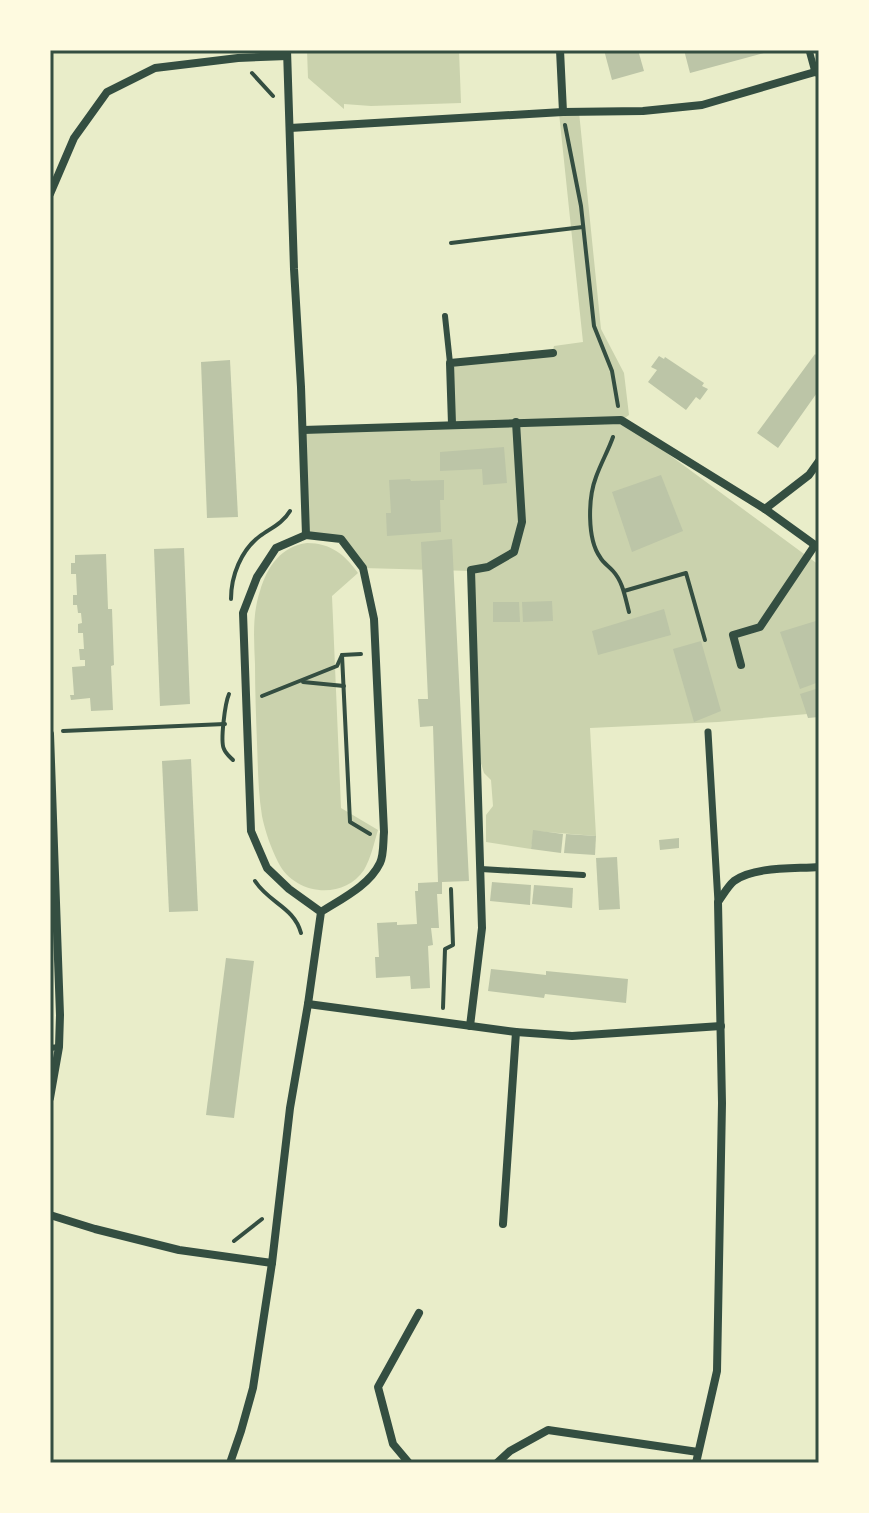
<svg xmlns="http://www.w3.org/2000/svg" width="869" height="1513" font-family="'Asap Condensed',sans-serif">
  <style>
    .green { fill: #cad2ad }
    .building { fill: #bcc5a7 }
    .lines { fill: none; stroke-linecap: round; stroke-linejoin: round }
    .path { stroke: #344e41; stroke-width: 4 }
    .service { stroke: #344e41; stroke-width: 6 }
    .pedestrian { stroke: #344e41; stroke-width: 7 }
    .minor { stroke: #344e41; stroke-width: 8 }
    .neatline { fill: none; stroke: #344e41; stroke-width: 3 }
  </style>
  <rect width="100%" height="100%" fill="#e9edc9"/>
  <!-- green -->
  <g class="green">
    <path d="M307 50H459L461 103 371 106 344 104V109L308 78Z"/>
    <path d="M579 112 601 329 624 373 629 415 622 420 819 565V713L718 722 590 728 596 836 534 831 531 849 486 842V815L493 806 491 780 484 773 475 744 471 571 363 568 341 539 306 535 303 430 452 424 450 363 552 353 554 346 583 342 559 113Z"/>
    <path d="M307 543C331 543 345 555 358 573L332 596 341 808 378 830C374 843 371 858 364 870 343 901 294 895 278 862 271 848 265 831 262 816 258 792 258 767 257 743 256 717 255 690 255 664 254 640 252 615 260 591 267 567 281 546 307 543Z"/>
  </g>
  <!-- building -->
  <g class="building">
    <path d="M604 50H638L644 71 612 80Z"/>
    <path d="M684 50H771V51L690 73Z"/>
    <path d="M819 352V390L778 448 757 433 815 354 817 356Z"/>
    <path d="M659 356 664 359 665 357 704 383 702 386 708 389 700 400 696 397 686 410 648 382 657 370 651 367Z"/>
    <path d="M230 360 238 517 207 518 201 362Z"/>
    <path d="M504 447 507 483 483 485 482 469 440 471V452Z"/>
    <path d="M661 475 683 531 632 552 612 492Z"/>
    <path d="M410 479 411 481 444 480V500H440L441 532 387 536 386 513H391L389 480Z"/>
    <path d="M452 539 469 881 442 882V894H437L439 928H431L433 945 428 946 430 988 411 989 410 976 376 978 375 957H379L377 923 397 922V925L417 924 415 891H418V883L438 882 433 726 420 727 418 699H428L421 542Z"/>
    <path d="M184 548 190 704 160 706 154 549Z"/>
    <path d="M106 554 108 609H112L114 665 111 666 113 710 91 711 90 698 71 700 70 695H74L72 667 85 666V660H80L79 649H84L83 633H78V624L82 623 81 613H78L77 605H73V595H77L76 574H71V563H75V555Z"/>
    <path d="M552 601 553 621 523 622 522 602Z"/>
    <path d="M493 602H519L520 622H493Z"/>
    <path d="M664 609 671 635 598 655 592 631Z"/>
    <path d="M819 620V682L800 689 780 632Z"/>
    <path d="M701 641 721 711 694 722 673 649Z"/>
    <path d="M819 688V717L808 718 800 694Z"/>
    <path d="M191 759 198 911 169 912 162 761Z"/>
    <path d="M533 830 563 834 561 853 531 849Z"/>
    <path d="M566 834 596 836 595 855 564 853Z"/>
    <path d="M679 838V848L660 850 659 840Z"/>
    <path d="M617 857 620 909 599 910 596 858Z"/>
    <path d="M492 882 531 885 530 905 490 901Z"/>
    <path d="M534 885 573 888 572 908 532 904Z"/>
    <path d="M226 958 254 961 234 1118 206 1115Z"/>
    <path d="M491 969 546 975V971L628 979 626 1003 545 994 544 998 488 991Z"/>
  </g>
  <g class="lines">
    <!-- path -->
    <g class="path">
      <path d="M252 73 273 96"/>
      <path d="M565 125 581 206 594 326 612 371 618 406"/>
      <path d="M451 243 583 227"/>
      <path d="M613 437C608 451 601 463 596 477 588 498 587 539 600 557 603 563 609 566 613 571 623 582 625 597 629 612"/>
      <path d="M624 591 686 573 705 640"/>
      <path d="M231 599C231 576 241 550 260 536 271 528 283 523 290 511"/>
      <path d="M342 655 350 822 370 834"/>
      <path d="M303 682 344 686"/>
      <path d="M229 694C225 703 220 742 224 749 226 754 230 757 233 760"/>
      <path d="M262 696 337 666 342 655 361 654"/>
      <path d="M63 731 225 724"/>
      <path d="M255 881C269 903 294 907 301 933"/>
      <path d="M443 1008 445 949 453 945 451 889"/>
      <path d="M234 1241 262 1219"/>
    </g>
    <!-- service -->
    <g class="service">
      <path d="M445 316 450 363"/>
      <path d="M481 869 583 875"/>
      <path d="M50 1048 59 1047"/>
    </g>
    <!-- pedestrian -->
    <g class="pedestrian">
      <path d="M809 50 815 72"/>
      <path d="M708 732 718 902"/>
    </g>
    <!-- minor -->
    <g class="minor">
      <path d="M287 50 294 269 301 387 306 535"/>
      <path d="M560 50 563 112"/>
      <path d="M290 128 563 112 643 111 702 105 801 76 815 72 819 73"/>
      <path d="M50 194 74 138 107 92 155 68 238 58 287 56"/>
      <path d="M452 424 450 363 553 353"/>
      <path d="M303 430 621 420 765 509 819 548"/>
      <path d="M765 509 809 475 819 461"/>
      <path d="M741 665 733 635 760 627 815 545"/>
      <path d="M50 734 60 1015 59 1047 50 1098"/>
      <path d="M308 1004 516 1032 572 1036 721 1026"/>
      <path d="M470 1026 482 928 471 570 488 567 514 552 522 522 516 422"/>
      <path d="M50 1215 95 1229 179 1250 272 1263"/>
      <path d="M503 1224 516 1032"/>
      <path d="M230 1463 241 1431 253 1388 272 1263 290 1108 308 1004 321 912C341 899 369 886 380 863 384 855 383 842 384 832L374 619 363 568 341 539 306 535 276 548 257 577 243 613 251 831 267 868 289 889 321 912"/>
      <path d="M409 1463 393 1444 378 1387 419 1313"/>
      <path d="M497 1463 510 1451 548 1430 698 1452"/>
      <path d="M696 1463 717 1371 722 1103 718 902C723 895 728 886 734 881 754 866 795 869 819 867"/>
    </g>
  </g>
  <!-- border -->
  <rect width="869" height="1513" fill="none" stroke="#fefae0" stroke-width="104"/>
  <rect x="52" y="52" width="765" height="1409" class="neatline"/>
</svg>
